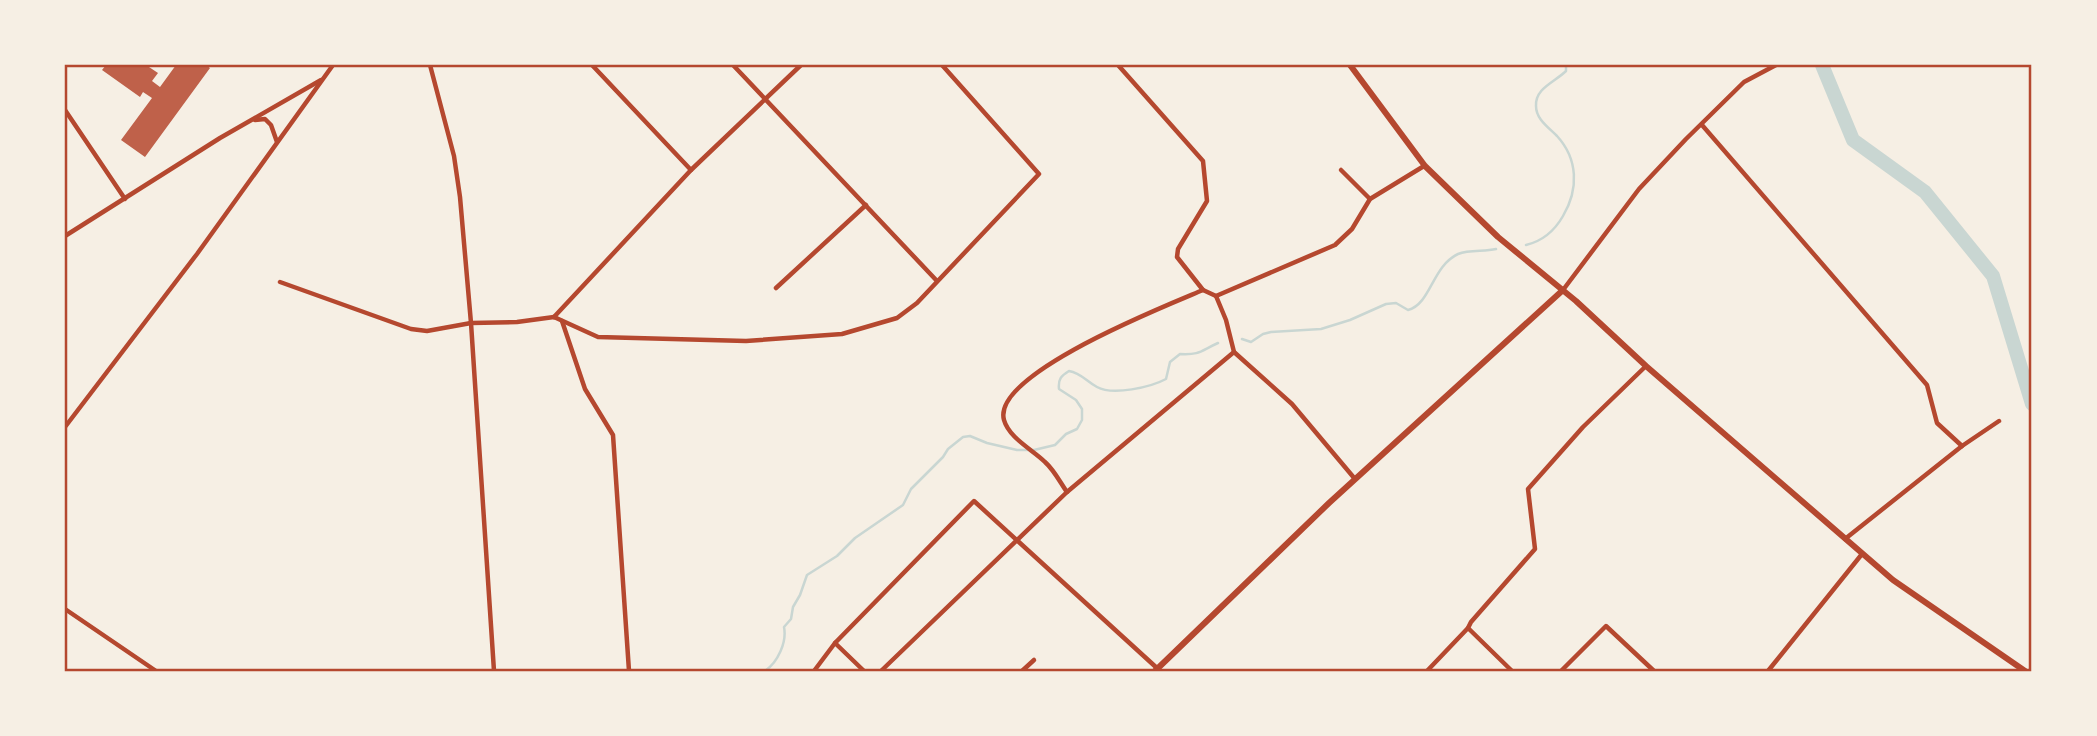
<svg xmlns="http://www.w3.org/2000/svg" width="2097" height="736" font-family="'IBM Plex Sans',sans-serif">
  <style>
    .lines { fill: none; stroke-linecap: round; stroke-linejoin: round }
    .stream { stroke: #c9d6d2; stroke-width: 2.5 }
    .river { stroke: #c9d6d2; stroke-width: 14 }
    .building { fill: #bf614a }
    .minor { stroke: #b5482f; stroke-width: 4.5 }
    .tertiary { stroke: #b5482f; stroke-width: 6 }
    .neatline { fill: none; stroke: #b5482f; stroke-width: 2.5 }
  </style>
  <rect width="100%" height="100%" fill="#f6efe4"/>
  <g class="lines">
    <!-- stream -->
    <g class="stream">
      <path d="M1526 245C1543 241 1555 230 1563 216 1579 189 1578 159 1557 136 1548 127 1536 119 1536 106 1535 88 1555 82 1566 71V65"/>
      <path d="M1242 339 1251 342 1263 334 1271 332 1321 329 1350 320 1386 304 1396 303 1408 310C1431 304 1432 266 1458 254 1470 249 1484 252 1496 249"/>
      <path d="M765 671C778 662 787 642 784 627L791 619 793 607 800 595 807 575 837 556 855 538 903 505 911 489 943 457 948 449 963 437 970 436 987 443 1017 450H1034L1055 445 1066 434 1077 429 1082 420V409L1076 400 1059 389C1058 379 1061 376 1069 371 1081 373 1086 381 1097 387 1113 396 1151 387 1166 379L1170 362 1180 354C1201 355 1200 351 1218 343"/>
    </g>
    <!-- river -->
    <path class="river" d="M1822 65 1853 140 1925 192 1993 276 2032 404"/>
  </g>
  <!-- building -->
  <path class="building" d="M106 65H146L158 73 152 81 160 87 176 65H206L210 68 145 157 121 140 152 98 143 92 140 97 102 70Z"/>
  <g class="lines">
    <!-- minor -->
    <g class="minor">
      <path d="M430 65 454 156 460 197 471 323 517 322 554 317"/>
      <path d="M592 65 691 170"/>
      <path d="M733 65 937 281"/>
      <path d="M1118 65 1203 161 1207 201 1178 249 1177 257 1203 290 1216 296 1226 320 1234 352 1292 404 1355 479"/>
      <path d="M65 110 125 199"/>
      <path d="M255 120 265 119 271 125 277 142"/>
      <path d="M1702 125 1927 385 1937 423 1962 446"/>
      <path d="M1341 170 1370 199"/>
      <path d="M65 236 220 138 321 80"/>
      <path d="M280 282 411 329 427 331 471 323 494 671"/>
      <path d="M776 288 866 205"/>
      <path d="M1563 290 1639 189 1686 139 1744 82 1776 65"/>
      <path d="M1216 296 1335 245 1352 229 1370 199 1424 166"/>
      <path d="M554 317 598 337 746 341 842 334 897 318 917 303 1039 174 942 65"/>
      <path d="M554 317 691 170 801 65"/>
      <path d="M562 321 585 389 613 435 629 671"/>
      <path d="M65 427 197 254 333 65"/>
      <path d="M1067 492C1060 482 1054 470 1045 462 1033 450 1009 438 1004 420 991 374 1168 305 1203 290"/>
      <path d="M1845 539 1962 446 1999 421"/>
      <path d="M65 609 156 671"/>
      <path d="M1468 628 1512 671"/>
      <path d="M835 643 864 671"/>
      <path d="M814 671 835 643 974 501 1158 669"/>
      <path d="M881 671 1067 492 1234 352"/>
      <path d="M1022 671 1034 660"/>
      <path d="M1427 671 1468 628 1471 622 1535 549 1528 489 1583 427 1646 366"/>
      <path d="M1561 671 1606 626 1654 671"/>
      <path d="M1768 671 1862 554"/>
    </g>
    <!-- tertiary -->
    <g class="tertiary">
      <path d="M1350 65 1425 166 1498 237 1576 301 1646 366 1893 580 2025 671"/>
      <path d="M1155 671 1329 503 1563 290"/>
    </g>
  </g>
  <!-- border -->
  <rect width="2097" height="736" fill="none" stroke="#f6efe4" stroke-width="133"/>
  <rect x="66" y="66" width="1964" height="604" class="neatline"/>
</svg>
